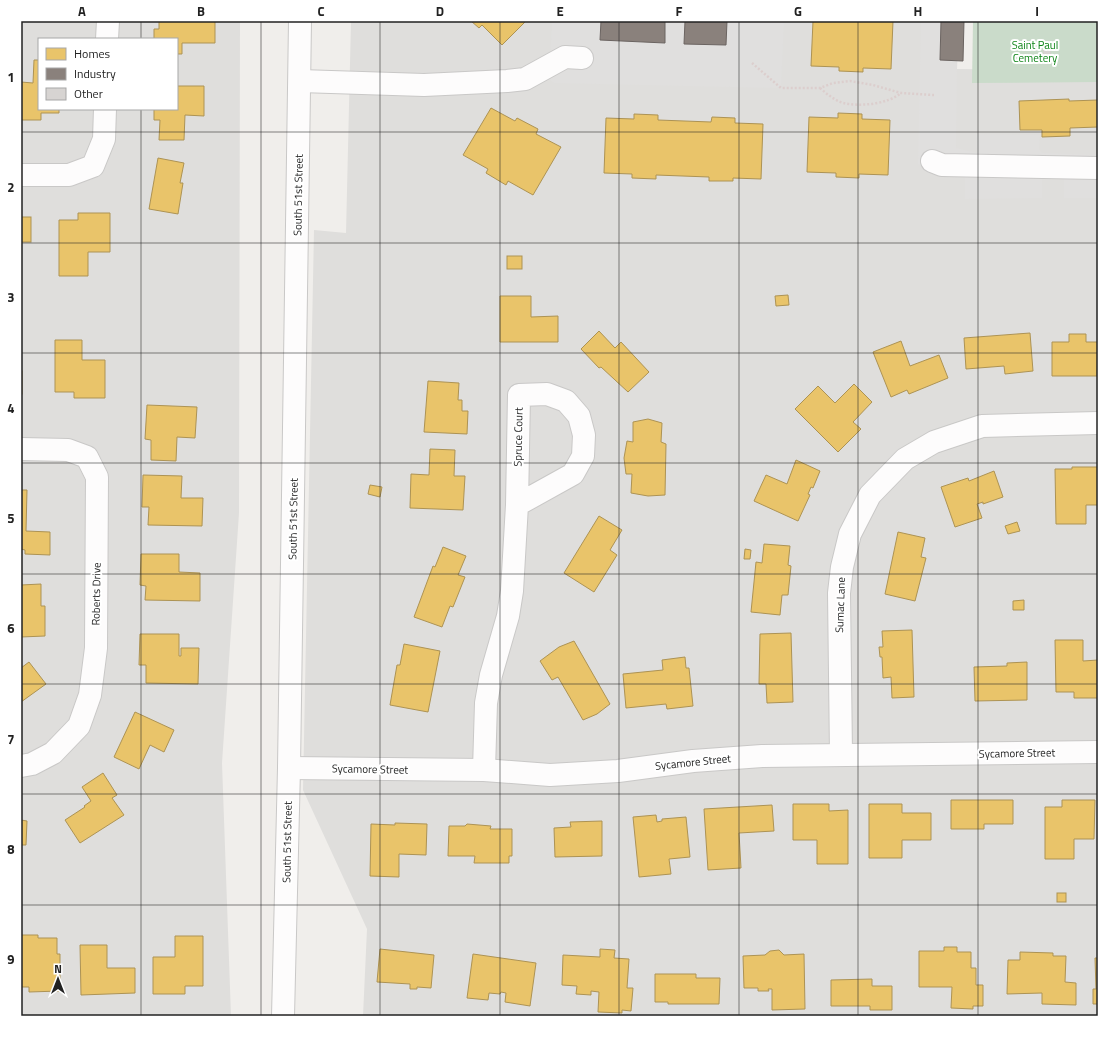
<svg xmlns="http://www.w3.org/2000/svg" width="1119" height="1037" font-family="'Titillium Web',sans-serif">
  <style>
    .residential { fill: #dfdedc; fill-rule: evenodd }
    .cemetery { fill: #cadbca }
    .parking { fill: #e0dfde }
    .homes { fill: #e9c46a; stroke: #ad9354 }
    .industry { fill: #8a817c; stroke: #6b6461 }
    .building { fill: #d7d4d2; stroke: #d3d0cc }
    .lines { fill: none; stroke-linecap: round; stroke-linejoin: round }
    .minor-casing { stroke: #c9c8c7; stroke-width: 24 }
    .path { stroke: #dccecd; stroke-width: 2.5; stroke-dasharray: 2 2; stroke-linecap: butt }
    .minor { stroke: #fdfcfc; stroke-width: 22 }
    .grid { fill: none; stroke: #222; stroke-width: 1; stroke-opacity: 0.55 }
    .labels { text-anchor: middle; stroke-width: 4; stroke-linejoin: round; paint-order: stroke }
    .park-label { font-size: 11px; fill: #0c8416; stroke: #fff }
    .street-label { font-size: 11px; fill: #222; stroke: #fff }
    .neatline { fill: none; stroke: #222; stroke-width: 1.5 }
    .grid-label { font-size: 13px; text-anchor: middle; font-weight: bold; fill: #222 }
  </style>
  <rect width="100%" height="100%" fill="#f0eeeb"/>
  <!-- residential -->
  <g class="residential">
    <path d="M21 21H240L239 513 222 763 231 1016H21ZM39 39H177V109H39Z"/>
    <path d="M351 21H959L957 69 1098 71V1016H363L367 929 303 790 314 230 346 233Z"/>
  </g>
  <!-- cemetery -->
  <path class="cemetery" d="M973 21H1098V82L972 83Z"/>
  <!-- parking -->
  <g class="parking">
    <path d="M552 21H784L781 88 554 83 549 79Z"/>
    <path d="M921 21H941L940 60 957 61 956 148 977 153 976 134 1040 135 1039 149 1042 153 1098 155V198H1064V178H1042V198L965 199V177L937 175 918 164Z"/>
  </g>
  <!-- homes -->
  <g class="homes">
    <path d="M159 21H215V43H182V54H177V39H154V29H159Z"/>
    <path d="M471 21H526L502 45 482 25 479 28Z"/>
    <path d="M813 21H893L891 69 863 68V72L839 71V67L811 66Z"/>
    <path d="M34 60H39V109H59V113H41V120H21V82L33 83Z"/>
    <path d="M177 86H204V116L185 115 184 140H159L160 120H154V109H177Z"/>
    <path d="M1069 99V101L1098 100V127L1070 128V136L1042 137V130H1020L1019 101Z"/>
    <path d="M491 108 515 121 517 118 538 129 536 134 561 147 533 195 508 181 506 185 486 173 488 169 463 155Z"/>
    <path d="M838 113 862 114V119L890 120 888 175 859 174V178L836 177V173L807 172 809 117 838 118Z"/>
    <path d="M634 114 658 115V120L711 122 712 117 735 118V123L763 124 761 179 733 178V181H709V177L656 175V179L632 178V174L604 173 606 118 634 119Z"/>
    <path d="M158 158 184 163 180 183H183L178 214 149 209Z"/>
    <path d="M78 213H110V252H88V276H59V220H78Z"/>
    <rect x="21" y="217" width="10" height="25"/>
    <rect x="507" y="256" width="15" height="13"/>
    <path d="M788 295 789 305 776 306 775 296Z"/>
    <path d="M500 296H531V317L558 316V342H500Z"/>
    <path d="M599 331 615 348 621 342 649 372 628 392 601 367 599 368 581 349Z"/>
    <path d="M1030 333 1033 371 1005 374 1004 366 966 369 964 338Z"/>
    <path d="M1069 334H1086V342H1098L1097 376H1052V342H1069Z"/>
    <path d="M55 340H82V360H105V398H74V392H55Z"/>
    <path d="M901 341 910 366 939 355 948 378 909 394 907 390 891 397 873 352Z"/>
    <rect x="21" y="371" width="1" height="23"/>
    <path d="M428 381 459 383 458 400H462V411H468L467 434 424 432Z"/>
    <path d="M854 384 872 402 853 422 861 429 838 452 795 409 818 386 835 403Z"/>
    <path d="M147 405 197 407 195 438 177 437 176 461 151 460V440L145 439Z"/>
    <path d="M648 419 662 423 661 442 666 444 665 495 648 496 631 493 632 474H626L624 458 627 441 633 442V422Z"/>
    <path d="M430 449 455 450 454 476H465L463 510 410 508 411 474 429 475Z"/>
    <path d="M796 460 820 471 813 488 811 487 808 494 810 495 798 521 754 501 766 475 787 484Z"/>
    <path d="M1072 467H1098V505H1086V524H1056L1055 469H1072Z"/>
    <path d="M994 471 1003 497 983 504V502L977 504 982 518 955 527 941 487 968 478 969 481Z"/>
    <path d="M143 475 182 476 181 498H203L202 526 148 525 149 507H142Z"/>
    <path d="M370 485 382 487 380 497 368 494Z"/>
    <path d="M21 490H27L26 531 50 532V555L25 554V550L21 549Z"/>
    <path d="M599 516 622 530 610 550 617 555 594 592 564 573Z"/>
    <path d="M1017 522 1020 531 1008 534 1005 526Z"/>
    <path d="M898 532 925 538 921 557 926 558 915 601 885 594Z"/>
    <path d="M764 544 790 546 788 565 791 566 788 595H782L780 615 751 612 756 562 762 563Z"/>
    <path d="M443 547 466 556 458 575 465 577 453 607 450 606 442 627 414 617 433 566 435 567Z"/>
    <path d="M745 549 751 550 750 559H744Z"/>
    <path d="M141 554H179V572L200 573V601L145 600 146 586 140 585Z"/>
    <path d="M41 584V606H45V636L21 637V585Z"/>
    <path d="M1024 600V610H1013V601Z"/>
    <path d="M912 630 914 697 892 698 891 677 883 678 882 657H880L879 647H883L882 631Z"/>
    <path d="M791 633 793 702 767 703 766 684H759L760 634Z"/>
    <path d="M140 634H179V656H181V648H199L198 684 146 683V665H139Z"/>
    <path d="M1055 640H1083V661L1098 660V698H1074V692H1056Z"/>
    <path d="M574 641 610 704 597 714 583 720 558 677 552 680 540 661 559 647Z"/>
    <path d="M404 644 440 651 428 712 390 705 397 665H400Z"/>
    <path d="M685 657 686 668H689L693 706 667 709 666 704 626 708 623 674 663 670 662 660Z"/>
    <path d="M29 662 46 684 21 702V668Z"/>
    <path d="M1027 662V700L975 701 974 667 1007 666V663Z"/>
    <path d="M135 712 174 730 164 752 150 745 139 769 114 757Z"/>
    <path d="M103 773 117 795 112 798 124 815 80 843 65 820 85 807 84 806 91 801 82 787Z"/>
    <path d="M951 800H1013V824H984V829H951Z"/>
    <path d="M1062 800H1095L1094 839H1074V859H1045V807H1062Z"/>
    <path d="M793 804H829V811L848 810V864H817V840H793Z"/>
    <path d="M869 804H902V813H931V840H902V858H869Z"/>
    <path d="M772 805 774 831 739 833 741 868 708 870 704 809Z"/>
    <path d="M656 815 657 822 662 821V819L686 817 690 857 669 859 671 874 639 877 633 817Z"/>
    <path d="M21 820 27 821 26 845H21Z"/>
    <path d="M602 821V856L555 857 554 828 571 827 570 822Z"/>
    <path d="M395 823 427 824 426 855 399 854V877L370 876 371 824 395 825Z"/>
    <path d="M467 824 491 826 490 829H512V856H509V863H474L475 856H448L449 826H465Z"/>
    <rect x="1057" y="893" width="9" height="9"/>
    <path d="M21 935H38V938H57V954H60V991L29 992V987H21Z"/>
    <path d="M175 936H203V986H185V994H153V957H175Z"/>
    <path d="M80 945H107V968H135V993L81 995Z"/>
    <path d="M944 947H957V952H971V968H976V985H983V1006H973V1009L951 1008 952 987H919V951H944Z"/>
    <path d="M380 949 434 955 431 988 417 987V989H410V984L377 982Z"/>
    <path d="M600 949 615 950 614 958 629 959 627 988H633L631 1011 622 1010V1013L598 1012 599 992 591 991V995L576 994 577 986 562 985 563 955 600 957Z"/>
    <path d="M779 950 784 955 804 954 805 1009 772 1010V989H768L769 991H758V988H744L743 956 765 955 770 951Z"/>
    <path d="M1020 952 1053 953V956H1066L1065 982 1076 983V1005L1042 1004V993L1007 994 1008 960H1020Z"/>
    <path d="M473 954 536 963 530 1006 505 1002 506 993 501 992 500 994 489 993 488 1000 467 998Z"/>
    <path d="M1095 958H1098V1004H1093V989H1096Z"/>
    <path d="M655 974H696V978H720L719 1004H668V1002H655Z"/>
    <path d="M872 979V986H892V1010H870V1006H831V980Z"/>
  </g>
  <!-- industry -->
  <g class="industry">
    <path d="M601 21H665V43L600 40Z"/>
    <path d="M685 21H727L726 45 684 44Z"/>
    <path d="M941 21H964L963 61 940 60Z"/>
  </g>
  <!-- building -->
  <path class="building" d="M1043 49H1050L1051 59 1044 60Z"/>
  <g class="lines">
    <defs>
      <g id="minor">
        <path d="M107 39 108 21"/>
        <path d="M300 81 424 85 507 81 525 79 565 57 582 58"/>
        <path d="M932 161 942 165 1098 168"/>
        <path d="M21 175H69L93 166 104 139 105 109"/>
        <path d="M21 449 68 450 87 457 97 477 96 648 90 695 79 726 53 753 32 764 21 766"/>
        <path d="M841 755 839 593 842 567 850 534 870 495 905 459 934 442 982 426 1098 423"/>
        <path d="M289 768 484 770 550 775 618 771 693 761 762 756 1098 752"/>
        <path d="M484 770 486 703 491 675 508 616 512 591 517 505 519 395 547 394 566 401 579 416 584 435 583 456 573 474 517 505"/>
        <path d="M283 1016 289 768 300 21"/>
      </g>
    </defs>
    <!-- minor casing -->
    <use href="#minor" class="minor-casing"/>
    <!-- path -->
    <g class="path">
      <path d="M752 63 781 88H820L833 83 850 81 873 85 901 93 934 95"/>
      <path d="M820 88C827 94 834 100 843 103 860 107 888 104 901 93"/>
    </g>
    <!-- minor -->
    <use href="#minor" class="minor"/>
  </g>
  <!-- grid -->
  <path class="grid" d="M141 21V39M261 21V1016M380 21V1016M500 21V1016M619 21V1016M739 21V1016M858 21V1016M978 21V1016M141 109V1016M21 132H1098M21 243H1098M21 353H1098M21 463H1098M21 574H1098M21 684H1098M21 794H1098M21 905H1098"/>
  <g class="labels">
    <!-- park labels -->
    <g class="park-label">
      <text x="1035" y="49">Saint Paul<tspan x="1035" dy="13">Cemetery</tspan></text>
    </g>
    <!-- street labels -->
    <g class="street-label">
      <text transform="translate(298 195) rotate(-89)" y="4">South 51st Street</text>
      <text transform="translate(518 437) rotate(-89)" y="4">Spruce Court</text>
      <text transform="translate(293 519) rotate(-89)" y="4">South 51st Street</text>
      <text transform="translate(96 594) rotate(-89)" y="4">Roberts Drive</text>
      <text transform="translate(840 605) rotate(-88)" y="4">Sumac Lane</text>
      <text transform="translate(1017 753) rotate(-1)" y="4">Sycamore Street</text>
      <text transform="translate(693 762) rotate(-6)" y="4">Sycamore Street</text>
      <text transform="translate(370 769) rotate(1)" y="4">Sycamore Street</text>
      <text transform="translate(287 842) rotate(-89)" y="4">South 51st Street</text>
    </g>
  </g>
  <!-- border -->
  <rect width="1119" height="1037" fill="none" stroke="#ffffff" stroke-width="44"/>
  <!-- legend -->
  <rect x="38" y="38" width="140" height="72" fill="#ffffff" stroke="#a7a7a7"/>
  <rect x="46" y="48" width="20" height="12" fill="#e9c46a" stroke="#a7a7a7"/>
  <text x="74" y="58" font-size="12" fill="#222222">Homes</text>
  <rect x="46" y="68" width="20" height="12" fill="#8a817c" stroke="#a7a7a7"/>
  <text x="74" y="78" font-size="12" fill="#222222">Industry</text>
  <rect x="46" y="88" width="20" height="12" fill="#d7d4d2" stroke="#a7a7a7"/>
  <text x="74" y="98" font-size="12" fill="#222222">Other</text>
  <!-- north arrow -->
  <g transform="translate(58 979)" stroke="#ffffff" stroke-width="3" paint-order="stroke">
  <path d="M0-3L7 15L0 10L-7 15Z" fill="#222222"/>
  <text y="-6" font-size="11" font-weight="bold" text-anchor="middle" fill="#222222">N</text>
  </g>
  <rect x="22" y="22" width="1075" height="993" class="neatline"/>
  <g class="grid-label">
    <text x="82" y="16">A</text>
    <text x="201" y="16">B</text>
    <text x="321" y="16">C</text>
    <text x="440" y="16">D</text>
    <text x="560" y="16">E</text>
    <text x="679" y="16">F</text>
    <text x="798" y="16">G</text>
    <text x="918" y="16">H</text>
    <text x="1037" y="16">I</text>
    <text x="11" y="82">1</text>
    <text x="11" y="192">2</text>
    <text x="11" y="302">3</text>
    <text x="11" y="413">4</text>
    <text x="11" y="523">5</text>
    <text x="11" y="633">6</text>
    <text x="11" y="744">7</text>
    <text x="11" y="854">8</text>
    <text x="11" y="964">9</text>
  </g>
</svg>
